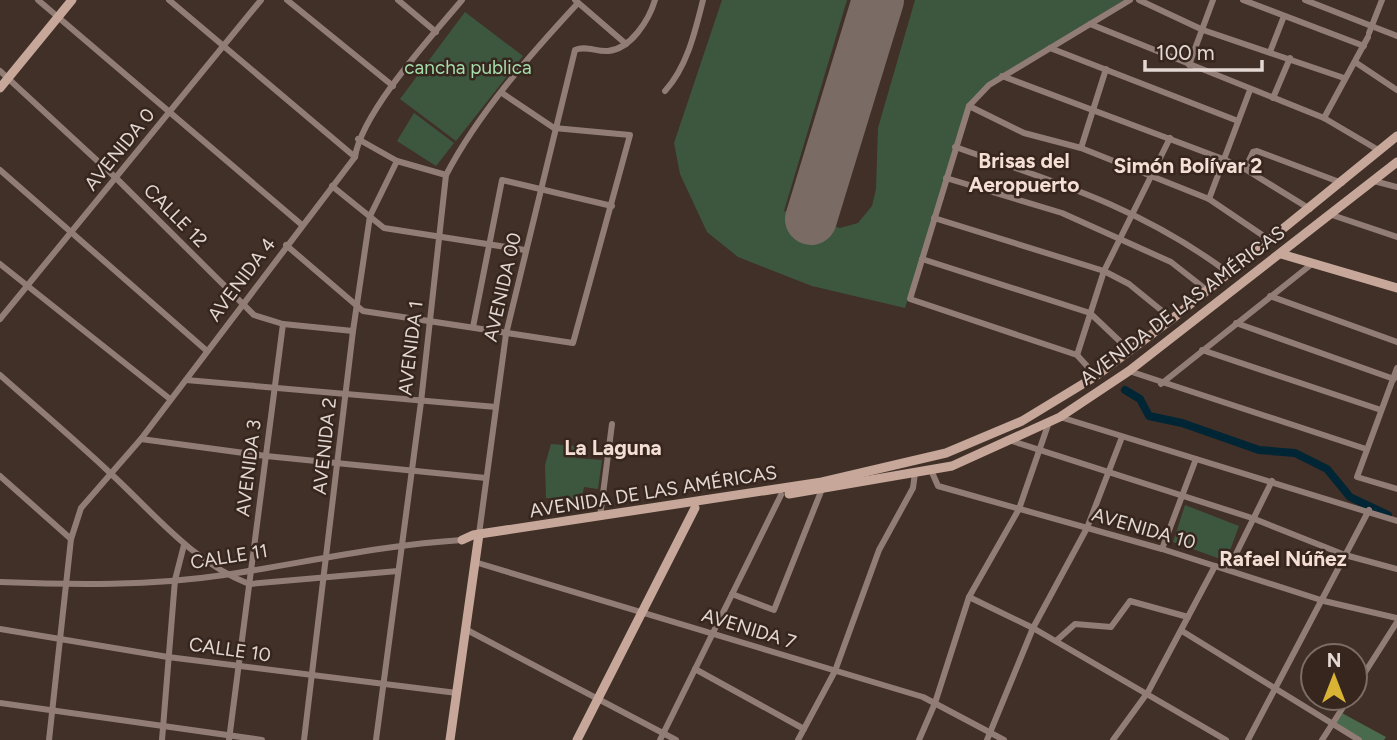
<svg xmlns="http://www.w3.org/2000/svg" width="1397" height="740" font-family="Figtree,sans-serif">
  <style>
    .green { fill: #3d573f }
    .forest { fill: #496a4c }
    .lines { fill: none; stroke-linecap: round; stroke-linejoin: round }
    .canal { stroke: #002534; stroke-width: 8 }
    .runway { stroke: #7a6b64; stroke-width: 52 }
    .street { stroke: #917d75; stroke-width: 6 }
    .secondary { stroke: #c6a799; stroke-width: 9 }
    .labels { text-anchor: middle; stroke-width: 5; stroke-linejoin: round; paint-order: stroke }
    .park-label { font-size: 19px; fill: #a5ddab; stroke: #36261e }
    .street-label { font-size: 19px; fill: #e3d8d3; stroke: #36261e }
    .neighbourhood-label { font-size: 21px; font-weight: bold; fill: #f5dfd4; stroke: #36261e }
  </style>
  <rect width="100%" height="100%" fill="#403028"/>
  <!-- green -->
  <g class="green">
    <path d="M722 0H847L784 211 840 228 858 223 872 206 876 189 878 128 915 0H1124L986 85 967 106 905 308 812 286 738 257 707 232 680 174 674 143Z"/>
    <path d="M465 12 523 56 456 141 400 99Z"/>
    <path d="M414 113 454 143 436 166 397 141Z"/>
    <path d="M551 444 576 446V458L602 460 598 489 584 487 581 501 546 498 545 465Z"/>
    <path d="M1185 505 1239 526 1226 561 1173 542Z"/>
  </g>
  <!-- forest -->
  <path class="forest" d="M1340 712 1386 737 1384 740H1361L1333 725Z"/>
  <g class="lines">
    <!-- canal -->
    <path class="canal" d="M1125 390 1140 399 1149 416 1182 423 1259 450 1295 453 1327 469 1350 497 1388 515"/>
    <!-- runway -->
    <path class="runway" d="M811 219 878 0"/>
    <!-- street -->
    <g class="street">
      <path d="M38 0 302 225"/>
      <path d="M169 0 355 157"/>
      <path d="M287 0 393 86"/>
      <path d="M398 0 436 32"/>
      <path d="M575 0 626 44"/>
      <path d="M1139 0 1203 30 1344 78"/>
      <path d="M1243 0 1364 46"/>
      <path d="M1305 0 1397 36"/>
      <path d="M1090 24 1324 118 1380 151"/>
      <path d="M1369 33 1382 0"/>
      <path d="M1050 48 1238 121"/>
      <path d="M1270 52 1284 16"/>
      <path d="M1355 62 1397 90"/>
      <path d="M1189 65 1213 0"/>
      <path d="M0 71 116 178 254 315 283 324 353 331"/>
      <path d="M1002 76 1223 159 1245 169 1310 209"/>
      <path d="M665 91C687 67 695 32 703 0"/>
      <path d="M1273 98 1290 58"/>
      <path d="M969 106 1024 133 1081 148 1209 199 1271 241"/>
      <path d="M1324 118 1368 37"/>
      <path d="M358 139 397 161 446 175"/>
      <path d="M955 147C1056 182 1143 208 1230 274"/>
      <path d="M1081 148 1106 69"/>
      <path d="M1245 169 1253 152 1257 151 1342 183"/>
      <path d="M0 170 207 351"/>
      <path d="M946 178 1062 213 1171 262 1208 291"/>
      <path d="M1374 181 1397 187"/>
      <path d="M332 186 384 228 525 250"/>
      <path d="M1209 199 1250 90"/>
      <path d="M1329 214 1397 237"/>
      <path d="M934 218 1104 271 1129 284 1172 319"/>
      <path d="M286 245 363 311 573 343 630 135 554 128 502 93"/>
      <path d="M922 259 1090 313 1129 350"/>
      <path d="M0 264 170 399"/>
      <path d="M1270 296 1397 342"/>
      <path d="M0 319 261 0"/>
      <path d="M1236 323 1394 379"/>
      <path d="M473 327 502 180 612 206"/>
      <path d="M1202 350 1381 410"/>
      <path d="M1077 355 1104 271 1170 138"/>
      <path d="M1397 368 1357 477 1397 489"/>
      <path d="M1129 371 1366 449"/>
      <path d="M0 375C36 407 73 438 108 471 153 512 191 561 249 584L398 571"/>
      <path d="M1096 376 1077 355 910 299 969 106 989 85 1130 0"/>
      <path d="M186 380 496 407"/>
      <path d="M1161 384 1313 263"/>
      <path d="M1060 417 1397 521"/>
      <path d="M141 439 266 456 486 478"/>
      <path d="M1012 441 1252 518 1345 555 1397 569"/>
      <path d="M931 470 938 486 1162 549 1324 601 1397 618"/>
      <path d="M0 476 71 539"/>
      <path d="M600 517 612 424"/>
      <path d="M479 534 506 334 575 50C586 45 596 52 608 51 631 49 649 20 655 0"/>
      <path d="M1162 549 1196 459"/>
      <path d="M478 563 923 697 1004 740"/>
      <path d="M1228 570 1272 481"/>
      <path d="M0 582C74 585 151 586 224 575 304 563 381 545 462 540"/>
      <path d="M732 594 774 610 822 489"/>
      <path d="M969 597 1033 628 1226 740"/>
      <path d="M0 629 168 657 457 693"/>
      <path d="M467 630 676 740"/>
      <path d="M1182 631 1359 740"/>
      <path d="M1056 641 1075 624 1111 627 1130 601 1188 617"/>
      <path d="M695 669 804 729"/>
      <path d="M1355 688 1397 622"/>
      <path d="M0 703 262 740"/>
      <path d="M49 740 71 539 81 508 141 439 355 157C362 112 431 37 462 0"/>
      <path d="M162 740 175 580 184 545"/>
      <path d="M229 740 283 324"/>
      <path d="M304 740 353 331 370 216 397 161"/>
      <path d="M376 740 421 402 446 175C479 112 530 55 578 3"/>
      <path d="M660 740 781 495"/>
      <path d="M798 740 835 671 879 550 913 488 915 473"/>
      <path d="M919 740 935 703 969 597 1019 509 1049 422"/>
      <path d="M987 740 1033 628 1087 528 1122 437"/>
      <path d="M1113 740 1148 692 1215 566"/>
      <path d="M1248 740 1369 510"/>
      <path d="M1322 740 1349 698"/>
    </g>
    <!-- secondary -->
    <g class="secondary">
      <path d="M0 88 72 0"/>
      <path d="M1281 254 1397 288"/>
      <path d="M789 494 952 466 1060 417 1129 371 1397 162"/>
      <path d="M462 540 473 535 822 482 946 453 1022 421 1096 376 1172 319 1397 136"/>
      <path d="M450 740 479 534"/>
      <path d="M577 740 695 508"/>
    </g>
  </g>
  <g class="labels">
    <!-- park labels -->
    <g class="park-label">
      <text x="468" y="74">cancha publica</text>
    </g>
    <!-- street labels -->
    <g class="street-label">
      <text transform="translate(119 149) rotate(-51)" y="7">AVENIDA 0</text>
      <text transform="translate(176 215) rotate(45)" y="7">CALLE 12</text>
      <text transform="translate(241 279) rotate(-53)" y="7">AVENIDA 4</text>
      <text transform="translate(502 287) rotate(-77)" y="7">AVENIDA 00</text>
      <text transform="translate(1182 305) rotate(-37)" y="7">AVENIDA DE LAS AMÉRICAS</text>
      <text transform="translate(410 348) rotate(-83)" y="7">AVENIDA 1</text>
      <text transform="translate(324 446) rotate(-84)" y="7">AVENIDA 2</text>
      <text transform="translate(248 468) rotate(-83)" y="7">AVENIDA 3</text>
      <text transform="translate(653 491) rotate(-9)" y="7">AVENIDA DE LAS AMÉRICAS</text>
      <text transform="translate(1144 528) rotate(16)" y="7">AVENIDA 10</text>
      <text transform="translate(229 556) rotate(-9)" y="7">CALLE 11</text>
      <text transform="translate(749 628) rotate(17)" y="7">AVENIDA 7</text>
      <text transform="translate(230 649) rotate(8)" y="7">CALLE 10</text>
    </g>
    <!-- neighbourhood labels -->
    <g class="neighbourhood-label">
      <text x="1024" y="168">Brisas del<tspan x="1024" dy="24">Aeropuerto</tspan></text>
      <text x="1188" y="173">Simón Bolívar 2</text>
      <text x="613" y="455">La Laguna</text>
      <text x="1283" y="566">Rafael Núñez</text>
    </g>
  </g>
  <!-- north arrow -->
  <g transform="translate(1334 677)"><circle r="33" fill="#36261e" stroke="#7b6d66" stroke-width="2"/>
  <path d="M0-5L12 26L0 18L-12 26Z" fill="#d9b334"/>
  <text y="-10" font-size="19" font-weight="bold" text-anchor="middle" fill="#e3d8d3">N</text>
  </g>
  <!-- scale -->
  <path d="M1145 60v10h117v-10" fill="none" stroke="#e3d8d3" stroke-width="3.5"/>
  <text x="1156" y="60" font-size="21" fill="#e3d8d3" stroke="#36261e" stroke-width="5" paint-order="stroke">100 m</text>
</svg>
